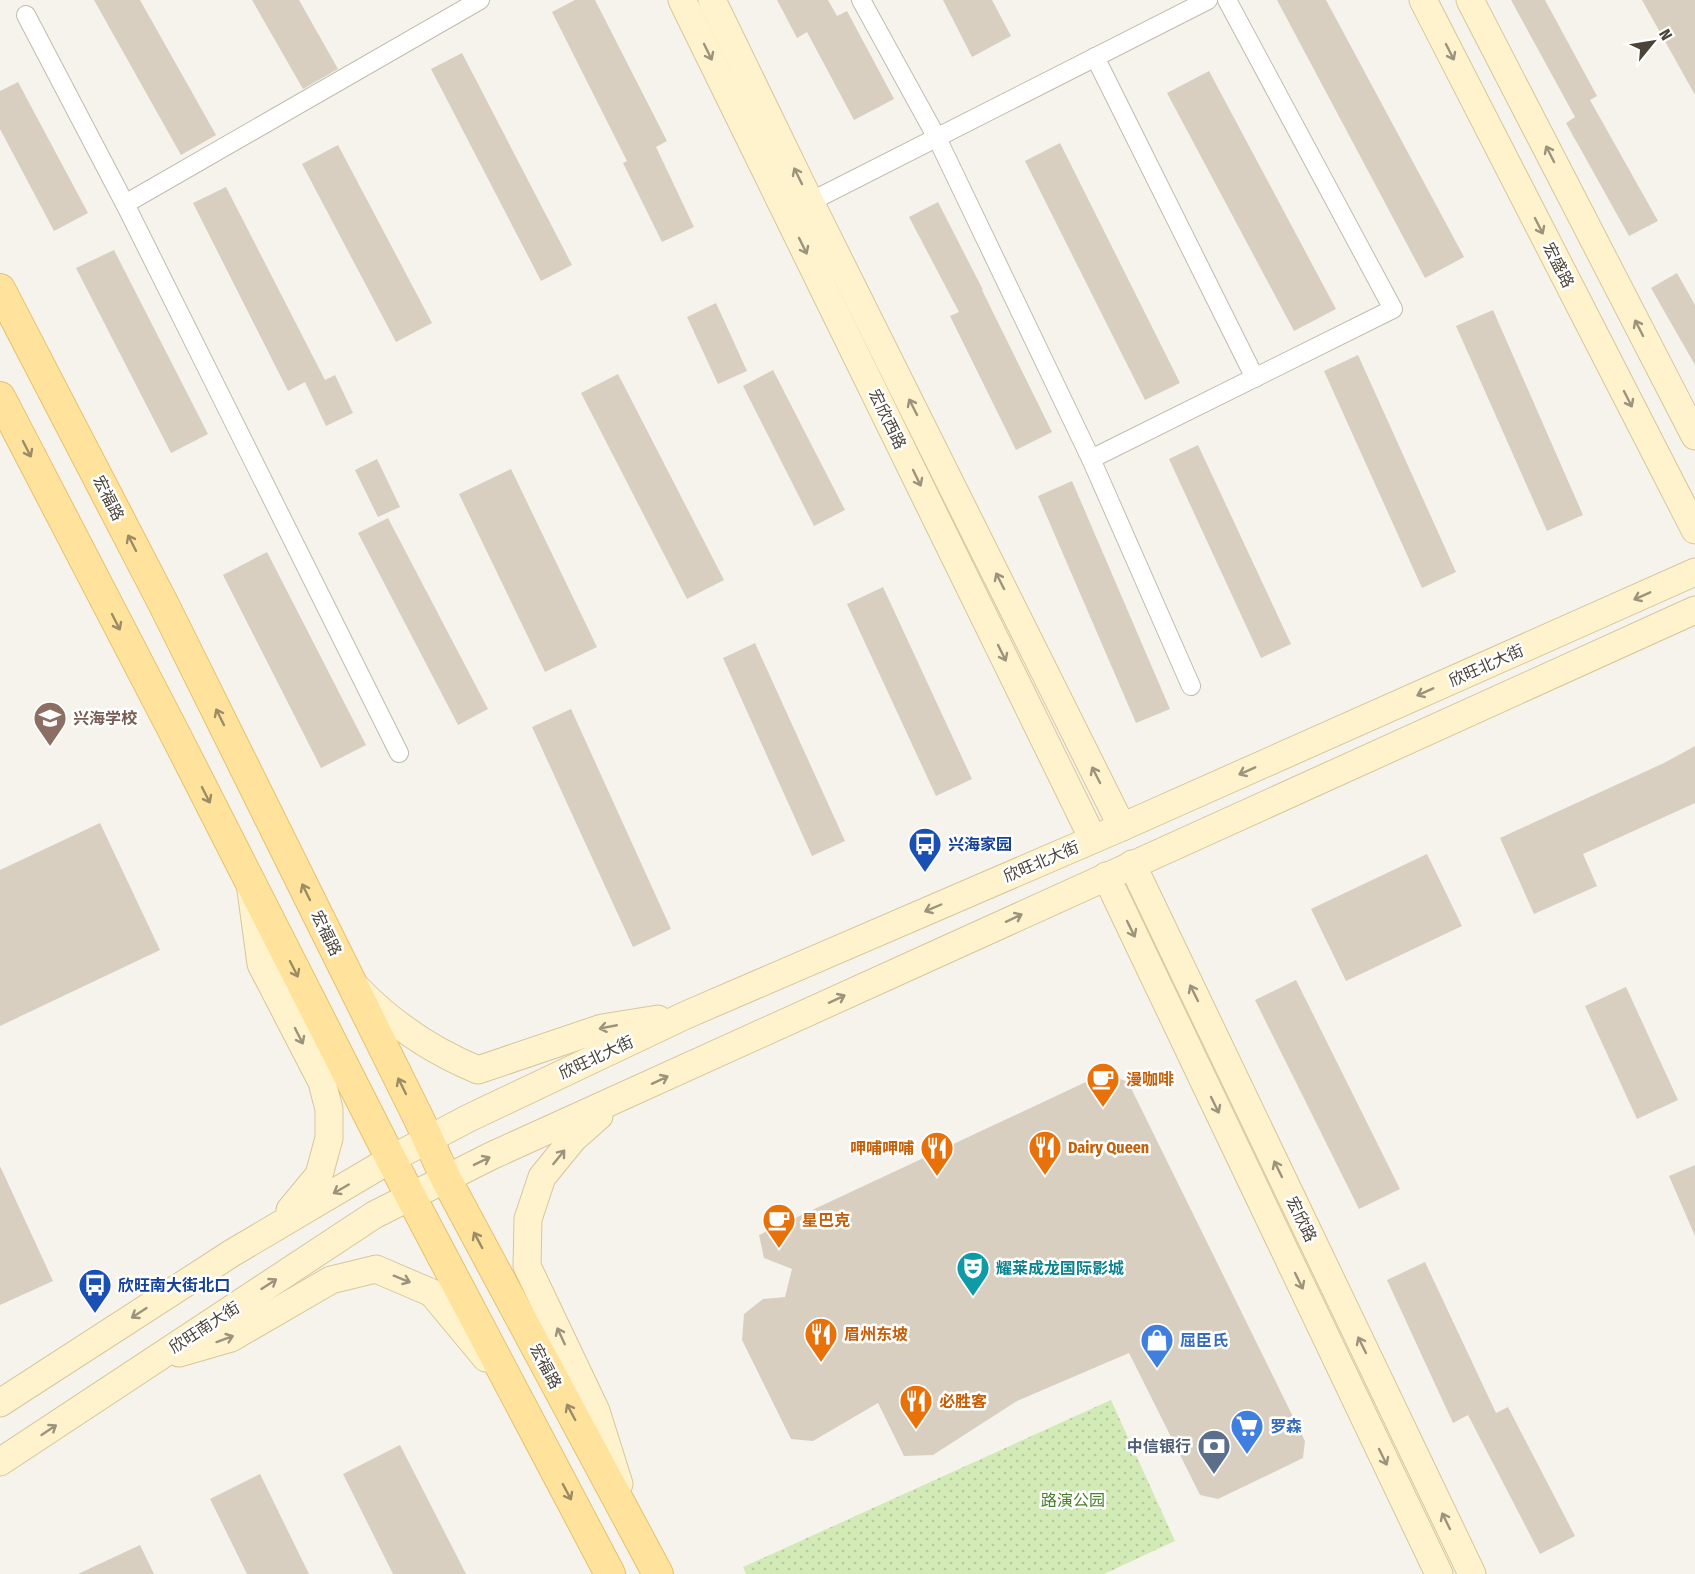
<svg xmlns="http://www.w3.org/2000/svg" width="1695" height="1574" font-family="'Fira Sans Condensed','Noto Sans SC',sans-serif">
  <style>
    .park { fill: url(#park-dots) }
    .building { fill: #d8cfc1 }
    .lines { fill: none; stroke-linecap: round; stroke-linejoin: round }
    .street-casing { stroke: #c2bbae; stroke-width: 20 }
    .secondary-casing { stroke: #d6c79b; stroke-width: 29 }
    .primary-casing { stroke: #e6c16a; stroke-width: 32 }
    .street { stroke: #fff; stroke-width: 18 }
    .secondary { stroke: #fff3cd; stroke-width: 27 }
    .primary { stroke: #ffe39c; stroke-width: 30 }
    .oneway { stroke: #9c937c }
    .oneway2 { stroke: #9c8c66 }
    .labels { text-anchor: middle; stroke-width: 5; stroke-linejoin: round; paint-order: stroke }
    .street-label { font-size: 16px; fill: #4b4439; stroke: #fff }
    .education-label { font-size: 16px; font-weight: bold; fill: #785e54; stroke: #fff; text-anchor: start }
    .transit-label { font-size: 16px; font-weight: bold; fill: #164399; stroke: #fff; text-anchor: start }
    .food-label { font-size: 16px; font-weight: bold; fill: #c56008; stroke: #fff; text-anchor: start }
    .culture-label { font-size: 16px; font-weight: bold; fill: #0d838f; stroke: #fff; text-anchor: start }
    .shop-label { font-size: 16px; font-weight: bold; fill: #366cbe; stroke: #fff; text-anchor: start }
    .service-label { font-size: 16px; font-weight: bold; fill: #4e5e75; stroke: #fff; text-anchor: end }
    .park-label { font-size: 16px; fill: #4a7f2a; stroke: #fff }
  </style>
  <defs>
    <pattern id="park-dots" width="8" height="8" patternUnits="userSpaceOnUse" patternTransform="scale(1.5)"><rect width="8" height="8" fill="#d2eab5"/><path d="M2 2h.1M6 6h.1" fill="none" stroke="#b6ca9c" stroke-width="1.8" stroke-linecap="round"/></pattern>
  </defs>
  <rect width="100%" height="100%" fill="#f6f3ec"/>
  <!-- park -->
  <path class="park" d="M1111 1400 1175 1541 1104 1574H746L743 1567Z"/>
  <!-- building -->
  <g class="building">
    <path d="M94 0H140L216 135 181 155Z"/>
    <path d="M252 0H299L338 69 303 89Z"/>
    <path d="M575 0H595L667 141 656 147 694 227 662 242 623 163 627 161 552 12Z"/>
    <path d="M777 0H828L837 16 847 11 894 99 854 120 807 32 797 38Z"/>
    <path d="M943 0H992L1011 36 972 57Z"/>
    <path d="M1277 0H1326L1464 257 1425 278Z"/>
    <path d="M1511 0H1545L1597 96 1590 100 1658 221 1629 236 1566 123 1575 117Z"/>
    <path d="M1642 0H1695V95Z"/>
    <path d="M462 53 572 265 541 281 431 69Z"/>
    <path d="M1209 71 1336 309 1294 331 1167 93Z"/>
    <path d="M18 82 88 213 54 231 0 129V91Z"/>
    <path d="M1060 143 1180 383 1145 400 1025 161Z"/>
    <path d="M338 145 432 323 396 342 302 164Z"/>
    <path d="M226 187 325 380 335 375 353 413 326 426 305 382 288 391 193 203Z"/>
    <path d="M938 202 983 290H982L1052 432 1016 450 950 316 959 312 909 217Z"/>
    <path d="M114 250 208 434 171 453 76 268Z"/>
    <path d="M1677 273 1695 305V365L1651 288Z"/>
    <path d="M716 303 747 371 718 384 687 317Z"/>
    <path d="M1493 310 1583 515 1547 531 1456 326Z"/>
    <path d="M1358 355 1456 572 1422 588 1324 371Z"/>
    <path d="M773 370 845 510 814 526 743 386Z"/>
    <path d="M618 374 724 580 687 599 581 393Z"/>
    <path d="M1198 445 1291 644 1261 658 1169 459Z"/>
    <path d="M377 459 400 507 378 517 355 470Z"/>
    <path d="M511 469 597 647 545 672 459 494Z"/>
    <path d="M1072 481 1170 709 1136 723 1038 496Z"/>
    <path d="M388 518 488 709 458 725 358 533Z"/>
    <path d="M267 552 366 745 321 768 223 575Z"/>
    <path d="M883 587 972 779 936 796 847 604Z"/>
    <path d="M755 643 845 841 812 856 723 658Z"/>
    <path d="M571 709 671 929 633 947 532 727Z"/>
    <path d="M1695 746V803L1583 854 1597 886 1534 914 1500 838 1664 763Z"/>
    <path d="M100 823 160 950 0 1026V870Z"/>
    <path d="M1427 854 1462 926 1346 981 1311 909Z"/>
    <path d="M1296 980 1400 1189 1359 1209 1255 1000Z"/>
    <path d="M1626 987 1678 1100 1637 1119 1585 1006Z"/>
    <path d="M1105 1073 1128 1082 1305 1441 1303 1458 1218 1499 1200 1495 1129 1353 1017 1401 933 1455 904 1456 878 1403 813 1441 791 1439 742 1340 744 1314 763 1299 785 1297 792 1269 764 1258 759 1235Z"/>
    <path d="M1695 1165V1236L1669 1176Z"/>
    <path d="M0 1166 53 1281 0 1305Z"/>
    <path d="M1425 1262 1496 1413 1508 1407 1575 1536 1540 1554 1468 1415 1453 1423 1387 1280Z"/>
    <path d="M400 1445 466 1574H393L343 1474Z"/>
    <path d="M260 1474 309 1574H247L210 1499Z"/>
    <path d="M140 1545 154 1574H78Z"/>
  </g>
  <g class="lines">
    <defs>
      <g id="street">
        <path d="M861 0 937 138 1091 459 1191 686"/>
        <path d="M26 15 125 204"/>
        <path d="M1095 57 1255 378"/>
        <path d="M802 206 1208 0"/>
        <path d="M1091 459 1393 309 1227 0"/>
        <path d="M399 753 125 204 480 0"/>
      </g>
      <g id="secondary">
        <path d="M682 0 1093 839"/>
        <path d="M712 0 810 202 1122 827"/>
        <path d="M1423 0 1695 530"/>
        <path d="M1470 0 1695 436"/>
        <path d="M1132 864 1472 1574"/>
        <path d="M1106 876 1439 1574"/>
        <path d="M251 890 261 964 322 1082 329 1109V1138L319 1175 290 1210"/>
        <path d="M358 989C393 1025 432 1051 478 1070L602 1028 658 1019"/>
        <path d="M599 1116 573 1139 542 1177 528 1219 527 1266 596 1411 619 1484"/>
        <path d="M179 1353 231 1338 331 1280 376 1269 432 1293 486 1358"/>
        <path d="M0 1403 232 1253 391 1159 469 1118 686 1015 1122 827 1695 572"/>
        <path d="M0 1462 374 1215 491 1156 1695 610"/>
      </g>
      <g id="primary">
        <path d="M0 289 163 603 419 1119 446 1179 658 1574"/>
        <path d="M0 397 176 736 391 1159 610 1574"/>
      </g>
    </defs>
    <!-- street casing -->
    <use href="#street" class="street-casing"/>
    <!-- secondary casing -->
    <use href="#secondary" class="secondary-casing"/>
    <!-- primary casing -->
    <use href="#primary" class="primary-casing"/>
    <!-- street -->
    <use href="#street" class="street"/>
    <!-- secondary -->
    <use href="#secondary" class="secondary"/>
    <!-- primary -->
    <use href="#primary" class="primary"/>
  </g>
  <!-- one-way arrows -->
  <defs><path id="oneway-shaft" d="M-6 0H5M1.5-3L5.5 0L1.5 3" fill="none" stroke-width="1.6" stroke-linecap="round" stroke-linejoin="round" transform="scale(1.5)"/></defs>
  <g class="oneway">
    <use href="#oneway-shaft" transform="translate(708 52) rotate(64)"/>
    <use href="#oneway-shaft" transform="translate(1450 52) rotate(63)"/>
    <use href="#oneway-shaft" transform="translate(1550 154) rotate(-117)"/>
    <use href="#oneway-shaft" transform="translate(798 176) rotate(-116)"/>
    <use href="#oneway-shaft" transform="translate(1539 226) rotate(63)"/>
    <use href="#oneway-shaft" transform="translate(803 246) rotate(64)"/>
    <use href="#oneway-shaft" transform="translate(1639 328) rotate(-117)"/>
    <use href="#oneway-shaft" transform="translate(1628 399) rotate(63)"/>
    <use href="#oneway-shaft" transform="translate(913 407) rotate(-117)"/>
    <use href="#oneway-shaft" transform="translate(917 478) rotate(64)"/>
    <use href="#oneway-shaft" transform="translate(1000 581) rotate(-117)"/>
    <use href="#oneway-shaft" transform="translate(1642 596) rotate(156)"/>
    <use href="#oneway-shaft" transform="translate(1002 653) rotate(64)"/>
    <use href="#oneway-shaft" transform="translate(1425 692) rotate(156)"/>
    <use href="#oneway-shaft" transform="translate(1247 771) rotate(156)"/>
    <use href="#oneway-shaft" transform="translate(1096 775) rotate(-117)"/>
    <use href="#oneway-shaft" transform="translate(933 908) rotate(157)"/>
    <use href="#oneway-shaft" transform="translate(1014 918) rotate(-25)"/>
    <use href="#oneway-shaft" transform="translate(1131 929) rotate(64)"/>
    <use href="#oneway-shaft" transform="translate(1194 993) rotate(-116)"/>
    <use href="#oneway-shaft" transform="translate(837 999) rotate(-25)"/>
    <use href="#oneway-shaft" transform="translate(608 1027) rotate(169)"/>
    <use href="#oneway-shaft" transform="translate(299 1036) rotate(63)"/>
    <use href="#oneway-shaft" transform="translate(660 1080) rotate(-25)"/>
    <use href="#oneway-shaft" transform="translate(1215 1105) rotate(64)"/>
    <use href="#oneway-shaft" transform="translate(559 1157) rotate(-51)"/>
    <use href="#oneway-shaft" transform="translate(482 1161) rotate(-26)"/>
    <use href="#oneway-shaft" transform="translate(1278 1169) rotate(-116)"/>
    <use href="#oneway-shaft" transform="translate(341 1189) rotate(150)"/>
    <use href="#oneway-shaft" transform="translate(402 1279) rotate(22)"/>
    <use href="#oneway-shaft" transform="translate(1299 1281) rotate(64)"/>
    <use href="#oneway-shaft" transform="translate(269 1284) rotate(-33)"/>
    <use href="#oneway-shaft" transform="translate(139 1313) rotate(147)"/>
    <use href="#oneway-shaft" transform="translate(561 1336) rotate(-115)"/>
    <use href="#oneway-shaft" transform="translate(225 1339) rotate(-20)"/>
    <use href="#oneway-shaft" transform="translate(1362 1345) rotate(-116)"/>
    <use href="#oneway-shaft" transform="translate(49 1430) rotate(-34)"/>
    <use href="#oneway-shaft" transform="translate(1383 1457) rotate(64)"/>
    <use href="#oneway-shaft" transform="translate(1446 1521) rotate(-116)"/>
  </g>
  <g class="oneway2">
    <use href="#oneway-shaft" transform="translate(27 449) rotate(63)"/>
    <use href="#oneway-shaft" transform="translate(132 543) rotate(-117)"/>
    <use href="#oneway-shaft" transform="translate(116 622) rotate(63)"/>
    <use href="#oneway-shaft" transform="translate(220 717) rotate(-116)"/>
    <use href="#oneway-shaft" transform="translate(206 795) rotate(63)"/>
    <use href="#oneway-shaft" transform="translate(306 892) rotate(-116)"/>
    <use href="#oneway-shaft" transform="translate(294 969) rotate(63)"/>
    <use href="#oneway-shaft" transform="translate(402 1086) rotate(-116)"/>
    <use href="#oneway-shaft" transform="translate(478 1240) rotate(-118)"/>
    <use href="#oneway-shaft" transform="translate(571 1412) rotate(-118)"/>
    <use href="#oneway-shaft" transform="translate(567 1492) rotate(62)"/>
  </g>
  <!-- icons -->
  <defs>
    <symbol id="school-pin" viewBox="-11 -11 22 30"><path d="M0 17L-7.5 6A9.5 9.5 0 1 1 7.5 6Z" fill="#8d6e63" stroke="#fff"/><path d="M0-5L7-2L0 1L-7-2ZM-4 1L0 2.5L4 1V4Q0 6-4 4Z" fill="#fff"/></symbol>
    <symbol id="bus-pin" viewBox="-11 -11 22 30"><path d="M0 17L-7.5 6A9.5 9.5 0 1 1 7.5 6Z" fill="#1a4fb4" stroke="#fff"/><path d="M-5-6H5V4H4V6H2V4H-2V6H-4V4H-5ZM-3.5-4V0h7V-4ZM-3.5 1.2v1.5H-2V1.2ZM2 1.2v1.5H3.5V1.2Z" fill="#fff"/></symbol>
    <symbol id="cafe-pin" viewBox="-11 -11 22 30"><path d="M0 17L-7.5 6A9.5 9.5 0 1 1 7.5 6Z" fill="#e8710a" stroke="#fff"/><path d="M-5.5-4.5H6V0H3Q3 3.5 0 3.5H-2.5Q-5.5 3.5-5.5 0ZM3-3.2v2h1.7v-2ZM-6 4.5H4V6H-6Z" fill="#fff"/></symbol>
    <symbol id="restaurant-pin" viewBox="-11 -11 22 30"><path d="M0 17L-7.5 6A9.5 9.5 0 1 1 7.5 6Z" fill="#e8710a" stroke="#fff"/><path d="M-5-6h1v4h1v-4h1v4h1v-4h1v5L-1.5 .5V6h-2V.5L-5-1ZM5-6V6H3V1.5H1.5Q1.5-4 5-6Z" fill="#fff"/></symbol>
    <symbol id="theatre-pin" viewBox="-11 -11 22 30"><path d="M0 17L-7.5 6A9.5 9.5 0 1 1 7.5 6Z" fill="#0f9aa8" stroke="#fff"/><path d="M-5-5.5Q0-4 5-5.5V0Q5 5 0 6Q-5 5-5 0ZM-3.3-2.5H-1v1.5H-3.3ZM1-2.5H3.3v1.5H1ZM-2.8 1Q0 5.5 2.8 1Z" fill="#fff"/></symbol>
    <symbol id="shop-pin" viewBox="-11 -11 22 30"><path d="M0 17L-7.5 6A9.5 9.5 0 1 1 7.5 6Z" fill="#3f7fe0" stroke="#fff"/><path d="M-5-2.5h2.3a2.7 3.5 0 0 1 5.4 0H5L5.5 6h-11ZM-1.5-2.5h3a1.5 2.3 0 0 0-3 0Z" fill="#fff"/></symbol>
    <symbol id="supermarket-pin" viewBox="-11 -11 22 30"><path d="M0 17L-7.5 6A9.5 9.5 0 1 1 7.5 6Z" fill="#3f7fe0" stroke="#fff"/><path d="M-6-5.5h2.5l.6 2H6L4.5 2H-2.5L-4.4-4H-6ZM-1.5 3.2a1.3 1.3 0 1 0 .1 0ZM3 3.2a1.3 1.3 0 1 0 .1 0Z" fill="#fff"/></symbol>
    <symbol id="bank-pin" viewBox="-11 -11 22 30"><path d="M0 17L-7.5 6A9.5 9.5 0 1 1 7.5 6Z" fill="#5c6f8a" stroke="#fff"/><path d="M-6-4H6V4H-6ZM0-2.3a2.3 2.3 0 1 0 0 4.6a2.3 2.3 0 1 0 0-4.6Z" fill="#fff"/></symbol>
  </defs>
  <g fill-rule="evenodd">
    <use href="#school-pin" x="31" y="699" width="38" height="52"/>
    <use href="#bus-pin" x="906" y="825" width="38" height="52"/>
    <use href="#cafe-pin" x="1084" y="1060" width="38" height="52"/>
    <use href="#restaurant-pin" x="1026" y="1128" width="38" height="52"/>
    <use href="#restaurant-pin" x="918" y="1129" width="38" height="52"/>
    <use href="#cafe-pin" x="760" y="1201" width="38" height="52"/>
    <use href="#theatre-pin" x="954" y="1249" width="38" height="52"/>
    <use href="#bus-pin" x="76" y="1266" width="38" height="52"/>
    <use href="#restaurant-pin" x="802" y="1315" width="38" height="52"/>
    <use href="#shop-pin" x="1138" y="1321" width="38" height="52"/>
    <use href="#restaurant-pin" x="897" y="1382" width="38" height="52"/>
    <use href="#supermarket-pin" x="1228" y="1407" width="38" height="52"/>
    <use href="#bank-pin" x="1195" y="1427" width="38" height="52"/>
  </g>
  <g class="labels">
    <!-- street labels -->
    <g class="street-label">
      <text transform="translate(1559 265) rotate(63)" y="6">宏盛路</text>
      <text transform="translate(888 419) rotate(64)" y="6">宏欣西路</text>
      <text transform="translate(109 498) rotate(63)" y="6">宏福路</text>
      <text transform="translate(1486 665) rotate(-24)" y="6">欣旺北大街</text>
      <text transform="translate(1041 861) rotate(-23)" y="6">欣旺北大街</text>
      <text transform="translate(327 933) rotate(64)" y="6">宏福路</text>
      <text transform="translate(596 1057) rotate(-25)" y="6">欣旺北大街</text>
      <text transform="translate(1302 1219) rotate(64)" y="6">宏欣路</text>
      <text transform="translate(204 1327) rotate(-33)" y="6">欣旺南大街</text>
      <text transform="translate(546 1366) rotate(62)" y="6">宏福路</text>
    </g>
    <!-- education labels -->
    <g class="education-label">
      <text x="73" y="724">兴海学校</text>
    </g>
    <!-- transit labels -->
    <g class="transit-label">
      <text x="948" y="850">兴海家园</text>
      <text x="118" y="1291">欣旺南大街北口</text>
    </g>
    <!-- food labels -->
    <g class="food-label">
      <text x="1126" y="1085">漫咖啡</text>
      <text x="1068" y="1153">Dairy Queen</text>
      <text x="914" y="1154" text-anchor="end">呷哺呷哺</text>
      <text x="802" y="1226">星巴克</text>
      <text x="844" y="1340">眉州东坡</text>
      <text x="939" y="1407">必胜客</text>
    </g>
    <!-- culture labels -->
    <g class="culture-label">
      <text x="996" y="1274">耀莱成龙国际影城</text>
    </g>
    <!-- shop labels -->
    <g class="shop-label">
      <text x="1180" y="1346">屈臣氏</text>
      <text x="1270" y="1432">罗森</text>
    </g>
    <!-- service labels -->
    <g class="service-label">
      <text x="1191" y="1452">中信银行</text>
    </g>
    <!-- park labels -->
    <g class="park-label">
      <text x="1073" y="1506">路演公园</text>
    </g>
  </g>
  <!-- north arrow -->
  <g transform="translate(1653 42) rotate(60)" stroke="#ffffff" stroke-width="4.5" paint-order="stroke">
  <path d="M0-4.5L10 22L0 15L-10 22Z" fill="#4b4439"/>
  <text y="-9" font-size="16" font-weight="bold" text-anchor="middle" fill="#4b4439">N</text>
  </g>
</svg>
